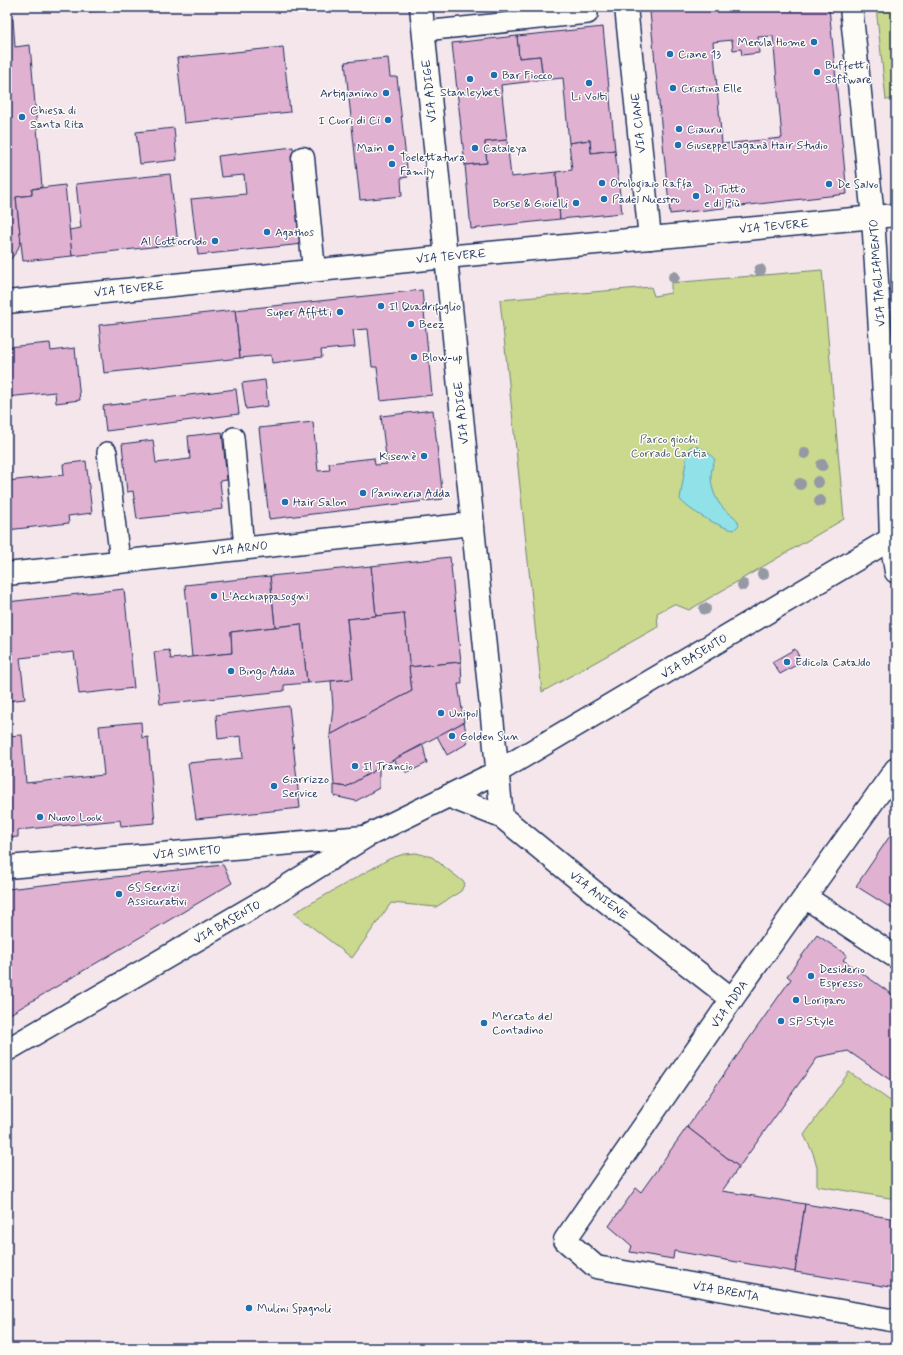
<svg xmlns="http://www.w3.org/2000/svg" width="903" height="1355" font-family="Mynerve,sans-serif">
  <style>
    .green { fill: #cad98d; stroke: #728476 }
    .water { fill: #90e1e8; stroke: #619ab1 }
    .building { fill: #e1b1d1; stroke: #1b2f5e; fill-rule: evenodd }
    .lines { fill: none; stroke-linecap: round; stroke-linejoin: round }
    .lane-casing { stroke: #1b2f5e; stroke-width: 22 }
    .street-casing { stroke: #1b2f5e; stroke-width: 25 }
    .lane { stroke: #fdfcf7; stroke-width: 19 }
    .street { stroke: #fdfcf7; stroke-width: 22 }
    .tree { fill: #9599a4 }
    .poi-dot { fill: #1f6fb2; stroke: #fdfcf7; stroke-width: 1.5 }
    .labels { text-anchor: middle; stroke-width: 3; stroke-linejoin: round; paint-order: stroke }
    .poi-label { font-size: 12px; fill: #1b2f5e; stroke: #fdfcf7; text-anchor: start }
    .street-label { font-size: 12px; fill: #1b2f5e; stroke: #fdfcf7 }
    .park-label { font-size: 12px; fill: #475a6a; stroke: #fdfcf7 }
  </style>
  <rect width="100%" height="100%" fill="#f5e6ec"/>
  <filter id="ink" filterUnits="userSpaceOnUse"><feTurbulence type="fractalNoise" baseFrequency=".025" numOctaves="2"/><feDisplacementMap in="SourceGraphic" scale="8" xChannelSelector="R" yChannelSelector="G"/><feConvolveMatrix kernelMatrix="1 2 1 2 8 2 1 2 1" color-interpolation-filters="sRGB"/></filter>
  <g filter="url(#ink)">
    <!-- green -->
    <g class="green">
      <path d="M876 7H896V99L886 100Z"/>
      <path d="M822 270 844 519 689 610 674 604 657 613 658 627 542 692 500 300 651 287 654 296 671 293V283Z"/>
      <path d="M416 853 432 857 465 883 461 891 436 907 391 903 352 958 294 913 389 859 404 854Z"/>
      <path d="M849 1072 896 1105V1199L817 1186V1168L813 1153 804 1135Z"/>
    </g>
    <!-- water -->
    <path class="water" d="M692 446C702 447 709 452 715 460 707 475 712 497 724 509 730 515 737 516 739 525L734 530C721 528 687 510 680 499L687 455 689 448Z"/>
    <!-- building -->
    <g class="building">
      <path d="M88 7H133L88 12Z"/>
      <path d="M649 7H697V8L650 12Z"/>
      <path d="M705 7H829L847 194 670 214 650 12ZM773 36 782 138 722 144 713 42 732 40 733 50 741 49 742 55 759 53 758 37Z"/>
      <path d="M7 19H13L15 47 30 45 42 187 32 189V195L16 197 21 241 17 251 10 260 7 261Z"/>
      <path d="M603 27 615 150 591 153 590 140 569 143 563 78 543 80 540 56 519 58 517 36Z"/>
      <path d="M517 36 519 58 540 56 543 80 501 85 507 140 485 142 487 163 465 165 452 43Z"/>
      <path d="M283 47 290 112 184 123 177 58Z"/>
      <path d="M388 58 390 77H397L408 177 401 178 402 196 360 200 345 62Z"/>
      <path d="M174 128 177 160 140 164 136 132Z"/>
      <path d="M507 140 511 177 556 172 560 219 471 229 465 165 487 163 485 142Z"/>
      <path d="M590 140 591 153 615 150 622 213 560 219 556 172 572 170 569 143Z"/>
      <path d="M293 147 303 244 198 255 191 199 246 194 244 175 221 177 218 156Z"/>
      <path d="M170 174 178 244 72 256 69 230 81 228 76 184Z"/>
      <path d="M65 185 72 256 23 261 16 197 32 195V189Z"/>
      <path d="M422 290 432 395 381 401 377 367H372L368 329 353 330 355 347 321 350 322 357 272 363 271 355 240 358 235 310Z"/>
      <path d="M235 310 240 358 104 373 99 325Z"/>
      <path d="M50 343 51 351 75 348 80 400 56 403 55 392 7 397V347Z"/>
      <path d="M265 380 268 406 246 409 242 383Z"/>
      <path d="M236 389 239 414 106 431 103 406Z"/>
      <path d="M433 410 443 499 269 519 259 428 313 422 318 471 330 470 329 463 374 458 375 465 387 464 381 416Z"/>
      <path d="M222 432 227 480 220 481 223 509 137 519 133 491 127 492 122 444 153 440 156 463 190 459 188 436Z"/>
      <path d="M86 461 92 513 68 516 69 523 7 530V481L64 475 63 464Z"/>
      <path d="M450 557 461 662 409 667 404 613 376 616 371 566Z"/>
      <path d="M371 566 376 616 347 619 353 679 307 683 301 624 275 627 270 576Z"/>
      <path d="M270 576 275 627 231 632 232 653 192 657 185 585Z"/>
      <path d="M124 589 134 688 79 694 74 652 20 658 25 699 7 701V602Z"/>
      <path d="M404 613 412 691 330 735 333 707 331 681 353 679 347 619Z"/>
      <path d="M301 624 307 683 284 685V691L160 704 154 652 169 650 171 659 232 653 231 632Z"/>
      <path d="M795 649 802 662 780 674 772 662Z"/>
      <path d="M461 662 462 684H458L464 722 386 764 346 787 334 785 330 735 412 691 409 667Z"/>
      <path d="M289 706 300 808 196 819 188 763 243 758 241 736 218 739 216 715Z"/>
      <path d="M141 722 142 738 148 737 155 823 121 826 120 820 18 830V837L7 838V736L22 735 26 783 104 775 99 726Z"/>
      <path d="M464 722 468 743 447 755 437 736Z"/>
      <path d="M423 745 427 763 407 773 393 760Z"/>
      <path d="M379 768V788L356 801 334 796V785L346 787Z"/>
      <path d="M896 827V911L856 886Z"/>
      <path d="M223 865 232 883 10 1014 7 1013V889Z"/>
      <path d="M817 935 847 955 843 960 896 997V1084L848 1051 818 1057 739 1167 687 1127 791 979 787 976Z"/>
      <path d="M687 1127 739 1167 722 1191 805 1204 795 1272 674 1251 673 1259 630 1252 632 1246 609 1226 636 1188 641 1192Z"/>
      <path d="M805 1204 896 1219V1288L795 1272Z"/>
    </g>
    <g class="lines">
      <defs>
        <g id="lane">
          <path d="M424 31 588 14"/>
          <path d="M234 437 244 548"/>
          <path d="M107 452 120 561"/>
        </g>
        <g id="street">
          <path d="M421 7 502 817 594 892 732 999"/>
          <path d="M626 7 650 238"/>
          <path d="M851 7 873 217 889 476 891 539 896 572"/>
          <path d="M303 158 314 270"/>
          <path d="M7 302 446 257 896 215"/>
          <path d="M7 574 472 524"/>
          <path d="M896 769 732 999 565 1240 596 1267 896 1321"/>
          <path d="M448 796 502 817"/>
          <path d="M7 867 364 837"/>
          <path d="M805 897 896 957"/>
          <path d="M7 1050 270 897 367 836 497 772 896 536"/>
        </g>
      </defs>
      <!-- lane casing -->
      <use href="#lane" class="lane-casing"/>
      <!-- street casing -->
      <use href="#street" class="street-casing"/>
      <!-- lane -->
      <use href="#lane" class="lane"/>
      <!-- street -->
      <use href="#street" class="street"/>
    </g>
    <!-- trees -->
    <g class="tree">
      <circle cx="760" cy="270" r="6"/>
      <circle cx="674" cy="277" r="6"/>
      <circle cx="805" cy="453" r="6"/>
      <circle cx="822" cy="465" r="6"/>
      <circle cx="818" cy="482" r="6"/>
      <circle cx="800" cy="484" r="6"/>
      <circle cx="820" cy="501" r="6"/>
      <circle cx="763" cy="574" r="6"/>
      <circle cx="743" cy="585" r="6"/>
      <circle cx="705" cy="609" r="6"/>
    </g>
  </g>
  <!-- markers -->
  <g class="poi-dot">
    <circle cx="814" cy="42" r="4"/>
    <circle cx="670" cy="54" r="4"/>
    <circle cx="817" cy="72" r="4"/>
    <circle cx="494" cy="75" r="4"/>
    <circle cx="470" cy="79" r="4"/>
    <circle cx="589" cy="83" r="4"/>
    <circle cx="673" cy="88" r="4"/>
    <circle cx="386" cy="93" r="4"/>
    <circle cx="22" cy="117" r="4"/>
    <circle cx="388" cy="120" r="4"/>
    <circle cx="679" cy="129" r="4"/>
    <circle cx="678" cy="145" r="4"/>
    <circle cx="391" cy="148" r="4"/>
    <circle cx="475" cy="148" r="4"/>
    <circle cx="392" cy="164" r="4"/>
    <circle cx="602" cy="183" r="4"/>
    <circle cx="829" cy="184" r="4"/>
    <circle cx="696" cy="196" r="4"/>
    <circle cx="604" cy="199" r="4"/>
    <circle cx="576" cy="203" r="4"/>
    <circle cx="267" cy="232" r="4"/>
    <circle cx="215" cy="241" r="4"/>
    <circle cx="381" cy="306" r="4"/>
    <circle cx="340" cy="312" r="4"/>
    <circle cx="411" cy="324" r="4"/>
    <circle cx="414" cy="357" r="4"/>
    <circle cx="424" cy="456" r="4"/>
    <circle cx="363" cy="493" r="4"/>
    <circle cx="285" cy="502" r="4"/>
    <circle cx="214" cy="596" r="4"/>
    <circle cx="787" cy="662" r="4"/>
    <circle cx="231" cy="671" r="4"/>
    <circle cx="441" cy="713" r="4"/>
    <circle cx="452" cy="736" r="4"/>
    <circle cx="355" cy="766" r="4"/>
    <circle cx="274" cy="786" r="4"/>
    <circle cx="40" cy="817" r="4"/>
    <circle cx="119" cy="894" r="4"/>
    <circle cx="811" cy="976" r="4"/>
    <circle cx="796" cy="1000" r="4"/>
    <circle cx="781" cy="1021" r="4"/>
    <circle cx="484" cy="1023" r="4"/>
    <circle cx="249" cy="1308" r="4"/>
  </g>
  <g class="labels">
    <!-- poi labels -->
    <g class="poi-label">
      <text x="806" y="46" text-anchor="end">Merola Home</text>
      <text x="678" y="58">Ciane 13</text>
      <text x="825" y="69">Buffetti<tspan x="825" dy="14">Software</tspan></text>
      <text x="502" y="79">Bar Fiocco</text>
      <text x="681" y="92">Cristina Elle</text>
      <text x="470" y="96" text-anchor="middle">Stanleybet</text>
      <text x="378" y="97" text-anchor="end">Artigianino</text>
      <text x="589" y="100" text-anchor="middle">Li Volti</text>
      <text x="30" y="114">Chiesa di<tspan x="30" dy="14">Santa Rita</tspan></text>
      <text x="380" y="124" text-anchor="end">I Cuori di Ci</text>
      <text x="687" y="133">Ciauru</text>
      <text x="686" y="149">Giuseppe Laganà Hair Studio</text>
      <text x="383" y="152" text-anchor="end">Main</text>
      <text x="483" y="152">Cataleya</text>
      <text x="400" y="161">Toelettatura<tspan x="400" dy="14">Family</tspan></text>
      <text x="610" y="187">Orologiaio Raffa</text>
      <text x="837" y="188">De Salvo</text>
      <text x="704" y="193">Di Tutto<tspan x="704" dy="14">e di Più</tspan></text>
      <text x="612" y="203">Padel Nuestro</text>
      <text x="568" y="207" text-anchor="end">Borse &amp; Gioielli</text>
      <text x="275" y="236">Agathos</text>
      <text x="207" y="245" text-anchor="end">Al Cottocrudo</text>
      <text x="389" y="310">Il Quadrifoglio</text>
      <text x="332" y="316" text-anchor="end">Super Affitti</text>
      <text x="419" y="328">Beez</text>
      <text x="422" y="361">Blow-up</text>
      <text x="416" y="460" text-anchor="end">Kisenè</text>
      <text x="371" y="497">Panineria Adda</text>
      <text x="293" y="506">Hair Salon</text>
      <text x="222" y="600">L'Acchiappasogni</text>
      <text x="795" y="666">Edicola Cataldo</text>
      <text x="239" y="675">Bingo Adda</text>
      <text x="449" y="717">Unipol</text>
      <text x="460" y="740">Golden Sun</text>
      <text x="363" y="770">Il Trancio</text>
      <text x="282" y="783">Giarrizzo<tspan x="282" dy="14">Service</tspan></text>
      <text x="48" y="821">Nuovo Look</text>
      <text x="127" y="891">GS Servizi<tspan x="127" dy="14">Assicurativi</tspan></text>
      <text x="819" y="973">Desiderio<tspan x="819" dy="14">Espresso</tspan></text>
      <text x="804" y="1004">Loriparo</text>
      <text x="492" y="1020">Mercato del<tspan x="492" dy="14">Contadino</tspan></text>
      <text x="789" y="1025">SP Style</text>
      <text x="257" y="1312">Mulini Spagnoli</text>
    </g>
    <!-- street labels -->
    <g class="street-label">
      <text transform="translate(429 91) rotate(-96)" y="4">VIA ADIGE</text>
      <text transform="translate(638 123) rotate(-96)" y="4">VIA CIANE</text>
      <text transform="translate(774 226) rotate(-5)" y="4">VIA TEVERE</text>
      <text transform="translate(451 256) rotate(-5)" y="4">VIA TEVERE</text>
      <text transform="translate(877 273) rotate(-94)" y="4">VIA TAGLIAMENTO</text>
      <text transform="translate(129 289) rotate(-6)" y="4">VIA TEVERE</text>
      <text transform="translate(461 413) rotate(-96)" y="4">VIA ADIGE</text>
      <text transform="translate(240 548) rotate(-6)" y="4">VIA ARNO</text>
      <text transform="translate(694 656) rotate(-31)" y="4">VIA BASENTO</text>
      <text transform="translate(187 852) rotate(-5)" y="4">VIA SIMETO</text>
      <text transform="translate(599 895) rotate(38)" y="4">VIA ANIENE</text>
      <text transform="translate(227 922) rotate(-30)" y="4">VIA BASENTO</text>
      <text transform="translate(729 1004) rotate(-55)" y="4">VIA ADDA</text>
      <text transform="translate(726 1291) rotate(10)" y="4">VIA BRENTA</text>
    </g>
    <!-- park labels -->
    <g class="park-label">
      <text x="669" y="443">Parco giochi<tspan x="669" dy="14">Corrado Cartia</tspan></text>
    </g>
  </g>
  <!-- margin -->
  <rect width="903" height="1355" fill="none" stroke="#fdfcf7" stroke-width="24"/>
  <rect x="12" y="12" width="879" height="1331" fill="none" stroke="#1b2f5e" stroke-width="1.5" filter="url(#ink)"/>
</svg>
